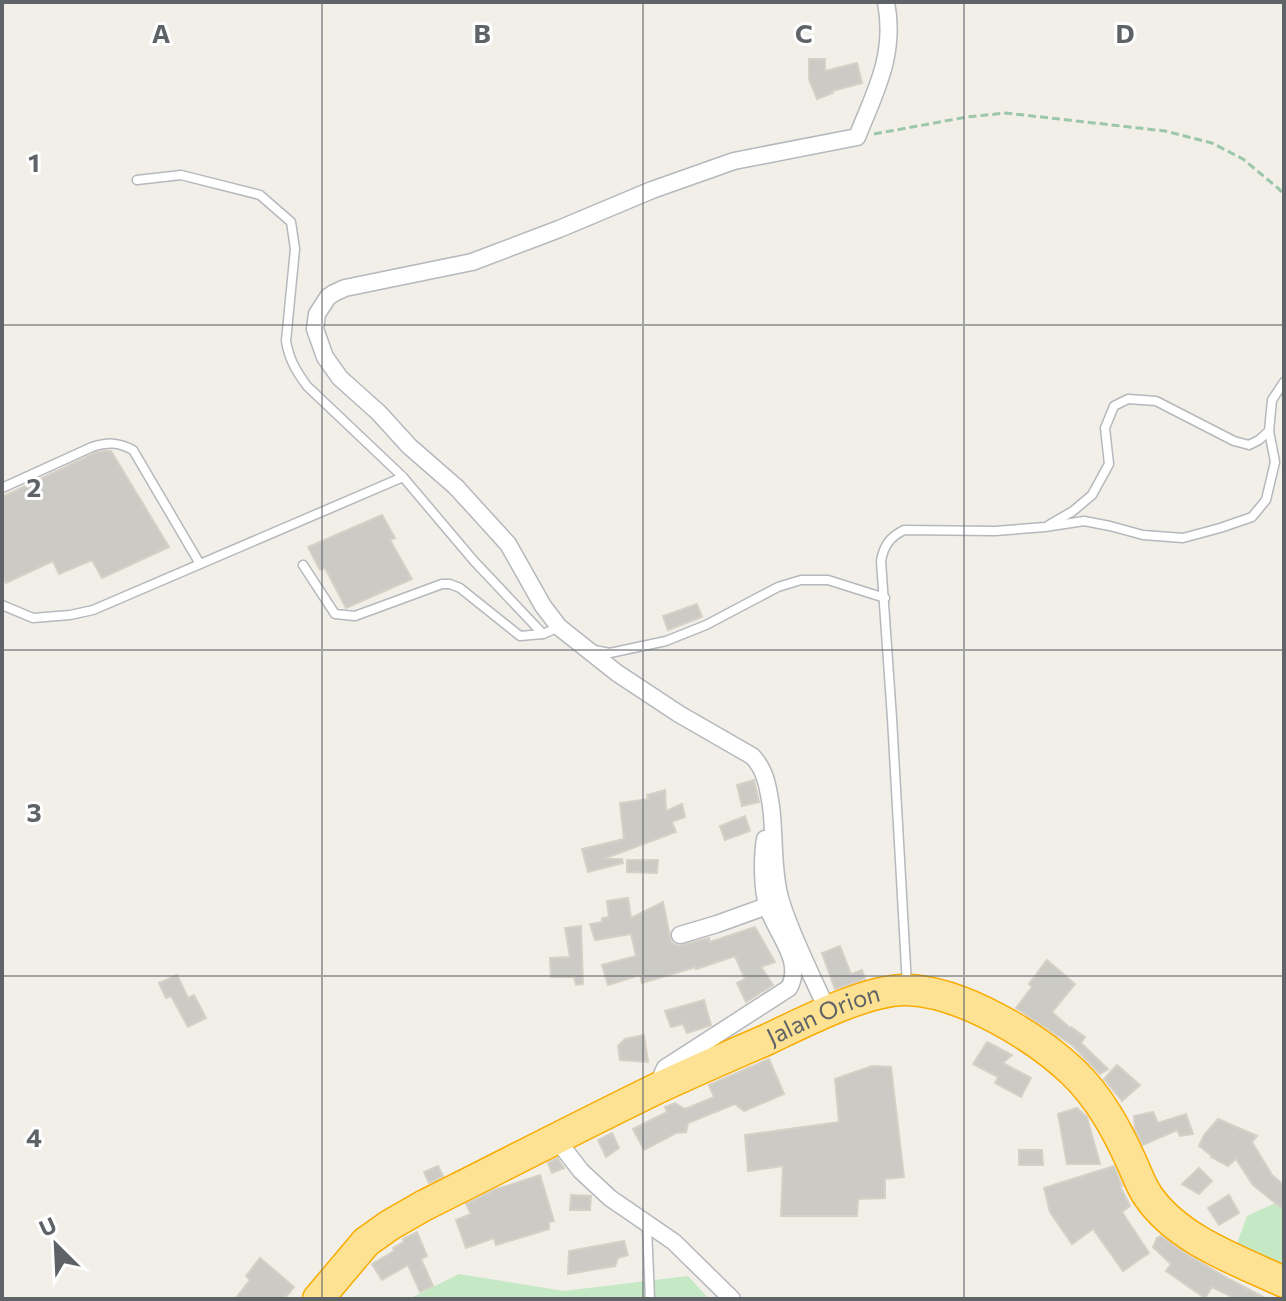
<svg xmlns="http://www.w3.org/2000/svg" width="1286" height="1301" font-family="Commissioner,sans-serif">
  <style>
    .green { fill: #c5e8c5 }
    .building { fill: #cccac5; stroke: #d6d1c6; stroke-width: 2 }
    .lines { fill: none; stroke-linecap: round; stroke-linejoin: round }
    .lane-casing { stroke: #b5b8bc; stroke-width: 11 }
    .street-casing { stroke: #b5b8bc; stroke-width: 19 }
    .highway-casing { stroke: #f9ab00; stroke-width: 33 }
    .path { stroke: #9cc7a9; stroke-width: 3; stroke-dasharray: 8 4; stroke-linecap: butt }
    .lane { stroke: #fff; stroke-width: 8 }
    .street { stroke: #fff; stroke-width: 16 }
    .highway { stroke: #fde293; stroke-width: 30 }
    .grid { fill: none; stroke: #5f6368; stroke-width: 2; stroke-opacity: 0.55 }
    .labels { text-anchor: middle; stroke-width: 6; stroke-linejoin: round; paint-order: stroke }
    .street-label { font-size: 24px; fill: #5f6368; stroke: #fff }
    .grid-label { font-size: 26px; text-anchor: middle; font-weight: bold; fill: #5f6368; stroke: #fff; stroke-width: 6; stroke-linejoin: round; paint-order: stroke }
  </style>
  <rect width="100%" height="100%" fill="#f1efe8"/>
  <!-- green -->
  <g class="green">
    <path d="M1284 1199V1281L1235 1249 1247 1216Z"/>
    <path d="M459 1274 564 1291 688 1276 709 1299H409Z"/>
  </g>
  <!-- building -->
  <g class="building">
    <path d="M809 59H825V71L857 63 862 83 832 91 833 93 817 99 809 79Z"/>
    <path d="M104 451H111L169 547 102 578 92 560 59 574 53 561 6 583 2 575V497L95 453Z"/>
    <path d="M382 515 395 538 390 540 412 579 346 608 325 568 320 570 308 547Z"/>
    <path d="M697 604 702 617 668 630 663 616Z"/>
    <path d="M754 780 759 802 742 806 737 785Z"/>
    <path d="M665 790 666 811 682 804 685 817 672 822 676 832 603 859H622L623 863 588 872 582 849 624 839 620 803 648 799 647 795Z"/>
    <path d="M745 816 750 831 725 840 720 826Z"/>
    <path d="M627 860H658L657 873 627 872Z"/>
    <path d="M628 898 631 918 663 902 671 942 678 946 709 938 710 942 755 927 775 962 761 967 773 985 746 1002 737 983 745 979 735 956 696 969V967L642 983 640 975 608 985 602 965 636 956 631 934 595 940 590 924 602 922V918L609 917 607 901Z"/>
    <path d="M581 926 583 984 576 985 574 977H551L550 958 570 957 565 928Z"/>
    <path d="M840 946 851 974 862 970 865 979 835 989 822 953Z"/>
    <path d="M1047 960 1075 984 1052 1012 1070 1028 1071 1027 1085 1037 1081 1043 1108 1069 1100 1074 1072 1045 1016 1008 1032 987 1029 984Z"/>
    <path d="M177 975 188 998 194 995 206 1018 188 1027 171 996 166 998 159 983Z"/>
    <path d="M704 1000 711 1025 687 1033 683 1024 671 1027 665 1011Z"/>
    <path d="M644 1035 648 1062 620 1060 618 1046 625 1039Z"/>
    <path d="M987 1042 1012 1055 1003 1063 1031 1078 1021 1097 995 1083 998 1077 973 1064Z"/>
    <path d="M769 1059 784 1094 744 1111 735 1104 688 1123 686 1132 676 1133 644 1150 633 1129 667 1112 665 1107 675 1103 685 1109 714 1097 709 1085Z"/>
    <path d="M1117 1065 1140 1085 1122 1101 1104 1079Z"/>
    <path d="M872 1066 891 1067 904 1177 885 1179V1198L858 1199 857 1216H781L783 1166 748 1171 745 1135 839 1122 835 1079Z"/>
    <path d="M1077 1108 1087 1117 1100 1164H1067L1058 1114Z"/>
    <path d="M1153 1112 1158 1123 1186 1114 1193 1134 1180 1136 1177 1130 1143 1145 1135 1129 1134 1116Z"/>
    <path d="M1218 1119 1257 1136 1252 1142 1272 1175 1284 1185V1210L1253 1185 1236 1159 1228 1166 1211 1157 1212 1156 1199 1146 1204 1135Z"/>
    <path d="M612 1133 619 1148 606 1157 598 1140Z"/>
    <path d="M1019 1150H1042L1043 1165H1019Z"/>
    <path d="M557 1158 564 1168 552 1173 548 1163Z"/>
    <path d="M438 1166 443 1176 429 1183 424 1172Z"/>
    <path d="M1114 1166 1122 1186H1120L1130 1206 1122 1212 1149 1253 1123 1271 1093 1229 1072 1244 1050 1212 1044 1188Z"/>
    <path d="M1199 1168 1212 1181 1199 1194 1182 1184Z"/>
    <path d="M540 1175 554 1221 549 1222V1229L496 1245 494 1238 466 1248 456 1220 471 1214 466 1204 494 1190Z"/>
    <path d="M571 1195 591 1196 590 1210H570Z"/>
    <path d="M1229 1195 1239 1213 1219 1225 1208 1208Z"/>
    <path d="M417 1232 427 1256 421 1259 433 1286 420 1292 408 1265 382 1280 372 1264 394 1251 393 1248 404 1242 403 1239Z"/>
    <path d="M1161 1236 1183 1252 1229 1279 1267 1299H1236L1212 1287 1205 1298 1166 1271 1171 1264 1153 1247 1157 1238Z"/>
    <path d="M624 1241 628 1255 618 1258 615 1266 568 1274 569 1251Z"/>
    <path d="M260 1258 294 1287 284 1299H235L250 1280 246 1276Z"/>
  </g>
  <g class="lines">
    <defs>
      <g id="lane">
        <path d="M137 180 181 175 260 195 291 222 295 249 286 341C289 359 296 371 307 386L403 477 474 561 543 634 559 627"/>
        <path d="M2 488 92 447C108 442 118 442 133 450L200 564"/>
        <path d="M1049 525 1073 511 1092 495 1109 464 1105 428 1114 406 1128 399 1156 401 1234 441 1249 445 1259 440 1269 431"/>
        <path d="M303 565 335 614 355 616 442 584H450L460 588 520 636 543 634"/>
        <path d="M2 605 33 618 70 615 93 610 403 477"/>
        <path d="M594 650 610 653 666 641 706 625 778 587 801 580H828L885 598"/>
        <path d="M907 985 892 718 881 561C884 545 890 537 904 530L995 531 1045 527 1084 521 1110 526 1143 535 1183 538 1220 528 1252 517 1266 500 1275 462 1269 431 1272 400 1284 382"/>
        <path d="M647 1226 650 1299"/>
      </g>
      <g id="street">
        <path d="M680 935 717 924 767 906"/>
        <path d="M828 1012C813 977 790 934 780 898 772 869 775 836 771 806 768 788 766 770 752 756L679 714 617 673 559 627 543 606 508 544 456 487 409 446 379 413 340 378 325 357 315 329 317 314 328 297 334 293 345 288 472 262 559 229 652 190 734 161 857 137C876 90 896 54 886 2"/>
        <path d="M658 1084 665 1068 789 988C804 961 776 933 768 908 762 891 762 857 765 839"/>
        <path d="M557 1140 581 1171 610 1198 674 1242 732 1299"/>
      </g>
      <g id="highway">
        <path id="s1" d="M318 1299 366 1242 390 1225 423 1206C501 1167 578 1127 656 1089 692 1072 729 1056 766 1040 802 1023 869 988 908 990 962 992 1035 1036 1073 1072 1100 1098 1117 1130 1132 1163 1137 1174 1141 1186 1148 1196 1178 1240 1237 1260 1284 1282"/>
      </g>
    </defs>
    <!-- lane casing -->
    <use href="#lane" class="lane-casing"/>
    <!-- street casing -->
    <use href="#street" class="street-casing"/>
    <!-- highway casing -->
    <use href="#highway" class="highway-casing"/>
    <!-- path -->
    <path class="path" d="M874 134 967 117 1006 113 1165 131 1212 143 1243 159 1279 189 1284 195"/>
    <!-- lane -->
    <use href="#lane" class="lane"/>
    <!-- street -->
    <use href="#street" class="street"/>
    <!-- highway -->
    <use href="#highway" class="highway"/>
  </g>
  <!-- grid -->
  <path class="grid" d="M322 2V1299M643 2V1299M964 2V1299M2 325H1284M2 650H1284M2 976H1284"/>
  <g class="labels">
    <!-- street labels -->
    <g class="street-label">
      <text dy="8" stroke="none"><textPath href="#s1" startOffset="586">Jalan Orion</textPath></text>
    </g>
  </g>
  <g class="grid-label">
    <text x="161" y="43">A</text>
    <text x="482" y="43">B</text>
    <text x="804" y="43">C</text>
    <text x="1125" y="43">D</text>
    <text x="34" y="172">1</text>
    <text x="34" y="497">2</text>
    <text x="34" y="822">3</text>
    <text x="34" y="1147">4</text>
  </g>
  <!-- border -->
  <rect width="1286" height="1301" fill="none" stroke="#5f6368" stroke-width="8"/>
  <!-- north arrow -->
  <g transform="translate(56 1245) rotate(336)" stroke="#ffffff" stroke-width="6" paint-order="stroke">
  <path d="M0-6L14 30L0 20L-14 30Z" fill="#5f6368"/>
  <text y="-12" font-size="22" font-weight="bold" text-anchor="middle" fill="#5f6368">U</text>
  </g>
</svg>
